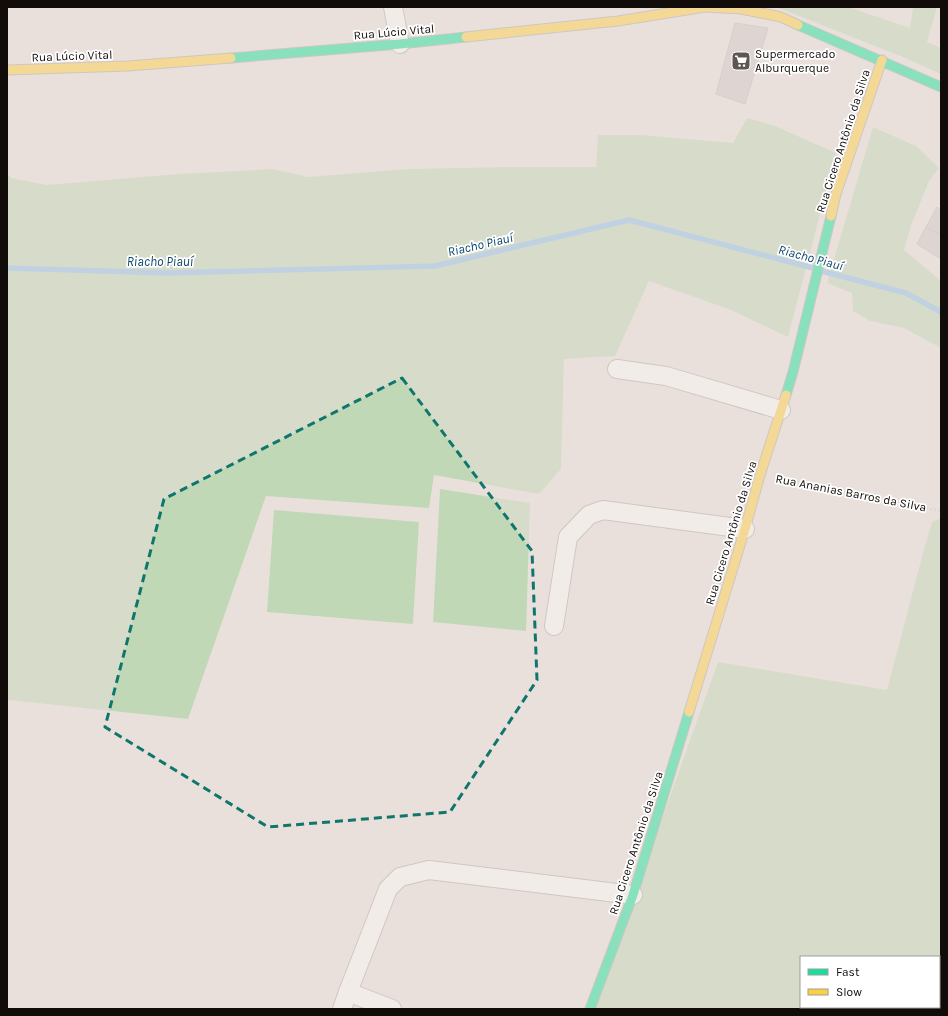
<svg xmlns="http://www.w3.org/2000/svg" width="948" height="1016" font-family="Karla,sans-serif">
  <style>
    .green { fill: #c1d8b6; fill-rule: evenodd }
    .lines { fill: none; stroke-linecap: round; stroke-linejoin: round }
    .stream { stroke: #8ec0e9; stroke-width: 5.5 }
    .building { fill: #d0c8c8; stroke: #c0b8b8 }
    .street-casing { stroke: #afa8a4; stroke-width: 20 }
    .fast-casing { stroke: #afa8a4; stroke-width: 11 }
    .slow-casing { stroke: #afa8a4; stroke-width: 11 }
    .path { stroke: #d0cecd; stroke-width: 2.5; stroke-dasharray: 2 2; stroke-linecap: butt }
    .street { stroke: #fcfafa; stroke-width: 18 }
    .fast { stroke: #16e098; stroke-width: 9 }
    .slow { stroke: #ffcf43; stroke-width: 9 }
    .marked { fill: none; stroke: #0f766e; stroke-width: 3; stroke-dasharray: 8 5; stroke-linejoin: round }
    .labels { text-anchor: middle; stroke-width: 3.5; stroke-linejoin: round; paint-order: stroke }
    .street-label { font-size: 12px; fill: #110b09; stroke: #fff }
    .poi-label { font-size: 12px; fill: #110b09; stroke: #fff; text-anchor: start }
    .water-label { font-size: 13px; font-style: italic; fill: #0b456d; stroke: #fff }
  </style>
  <rect width="100%" height="100%" fill="#eae0db"/>
  <!-- green -->
  <g class="green">
    <path d="M776 7H848L910 28 913 7H937L927 42 941 48V74L903 57Z"/>
    <path d="M747 118 775 126 836 153 788 337 731 310 649 281 615 356 564 359 561 469 539 494 434 475 429 508 266 496 188 719 9 700 7 705V174L11 178 47 185 179 174 273 169 308 177 408 169 509 167H596L598 135H641L733 143Z"/>
    <path d="M873 127 916 146 939 168 929 181 911 226 904 250 941 281V348L904 328 870 321 853 311 852 293 827 283Z"/>
    <path d="M440 489 530 503 526 631 433 622Z"/>
    <path d="M274 510 419 522 413 624 267 612Z"/>
    <path d="M941 518V1009H594L718 662 887 690 923 553 932 522ZM801 957H939V1007H801Z"/>
  </g>
  <g class="lines">
    <!-- stream -->
    <g class="stream">
      <path d="M7 268 168 273 435 266 629 220 813 268"/>
      <path d="M821 271 906 293 941 312"/>
    </g>
  </g>
  <!-- building -->
  <g class="building">
    <path d="M735 23 768 28 745 104 716 94Z"/>
    <path d="M937 207 941 210V235L926 227Z"/>
    <path d="M926 227 941 235V259L917 244Z"/>
  </g>
  <g class="lines">
    <defs>
      <g id="street">
        <path d="M393 7 400 44"/>
        <path d="M617 369 666 376 781 410"/>
        <path d="M554 626 568 537 589 515 603 510 745 529"/>
        <path d="M348 992 392 1009"/>
        <path d="M342 1009 348 992 388 889 400 877 429 870 633 895"/>
      </g>
      <g id="fast">
        <path d="M798 25 941 87"/>
        <path d="M231 58 400 44 466 37"/>
        <path d="M786 395 793 372 831 216"/>
        <path d="M590 1009 633 895 689 712"/>
      </g>
      <g id="slow">
        <path d="M466 37 618 21 705 7 741 9 781 17 798 25"/>
        <path d="M7 70 128 66 231 58"/>
        <path d="M831 216 836 194 882 60"/>
        <path d="M689 712 745 529 760 475 786 395"/>
      </g>
    </defs>
    <!-- street casing -->
    <use href="#street" class="street-casing"/>
    <!-- fast casing -->
    <use href="#fast" class="fast-casing"/>
    <!-- slow casing -->
    <use href="#slow" class="slow-casing"/>
    <!-- path -->
    <g class="path">
      <path d="M913 52 927 7"/>
      <path d="M781 479 941 511"/>
    </g>
    <!-- street -->
    <use href="#street" class="street"/>
    <!-- fast -->
    <use href="#fast" class="fast"/>
    <!-- slow -->
    <use href="#slow" class="slow"/>
  </g>
  <!-- marked area -->
  <path d="M0 0H948V1016H0ZM402 378 532 551 537 680 450 812 268 827 105 727 164 499Z" fill="#eae0db" fill-opacity=".55" fill-rule="evenodd"/>
  <path class="marked" d="M402 378 532 551 537 680 450 812 268 827 105 727 164 499Z"/>
  <!-- icons -->
  <defs>
    <symbol id="supermarket-square" viewBox="-11 -11 22 22"><rect x="-9" y="-9" width="18" height="18" rx="4" fill="#5d5652" stroke="#fff"/><path d="M-6-5.5h2.5l.6 2H6L4.5 2H-2.5L-4.4-4H-6ZM-1.5 3.2a1.3 1.3 0 1 0 .1 0ZM3 3.2a1.3 1.3 0 1 0 .1 0Z" fill="#fff"/></symbol>
  </defs>
  <g fill-rule="evenodd">
    <use href="#supermarket-square" x="730" y="50" width="22" height="22"/>
  </g>
  <g class="labels">
    <!-- street labels -->
    <g class="street-label">
      <text transform="translate(394 32) rotate(-5)" y="4">Rua Lúcio Vital</text>
      <text transform="translate(72 56) rotate(-2)" y="4">Rua Lúcio Vital</text>
      <text transform="translate(843 141) rotate(-72)" y="4">Rua Cicero Antônio da Silva</text>
      <text transform="translate(851 493) rotate(11)" y="4">Rua Ananias Barros da Silva</text>
      <text transform="translate(731 533) rotate(-73)" y="4">Rua Cicero Antônio da Silva</text>
      <text transform="translate(636 843) rotate(-72)" y="4">Rua Cicero Antônio da Silva</text>
    </g>
    <!-- poi labels -->
    <g class="poi-label">
      <text x="755" y="58">Supermercado<tspan x="755" dy="14">Alburquerque</tspan></text>
    </g>
    <!-- water labels -->
    <g class="water-label">
      <text transform="translate(480 244) rotate(-13)" y="5">Riacho Piauí</text>
      <text transform="translate(811 257) rotate(15)" y="5">Riacho Piauí</text>
      <text x="160" y="266">Riacho Piauí</text>
    </g>
  </g>
  <!-- border -->
  <rect width="948" height="1016" fill="none" stroke="#110b09" stroke-width="16"/>
  <!-- legend -->
  <rect x="800" y="956" width="140" height="52" fill="#ffffff" stroke="#a09d9d"/>
  <rect x="808" y="969" width="20" height="6" fill="#16e098" stroke="#a09d9d"/>
  <text x="836" y="976" font-size="12" fill="#110b09">Fast</text>
  <rect x="808" y="989" width="20" height="6" fill="#ffcf43" stroke="#a09d9d"/>
  <text x="836" y="996" font-size="12" fill="#110b09">Slow</text>
</svg>
